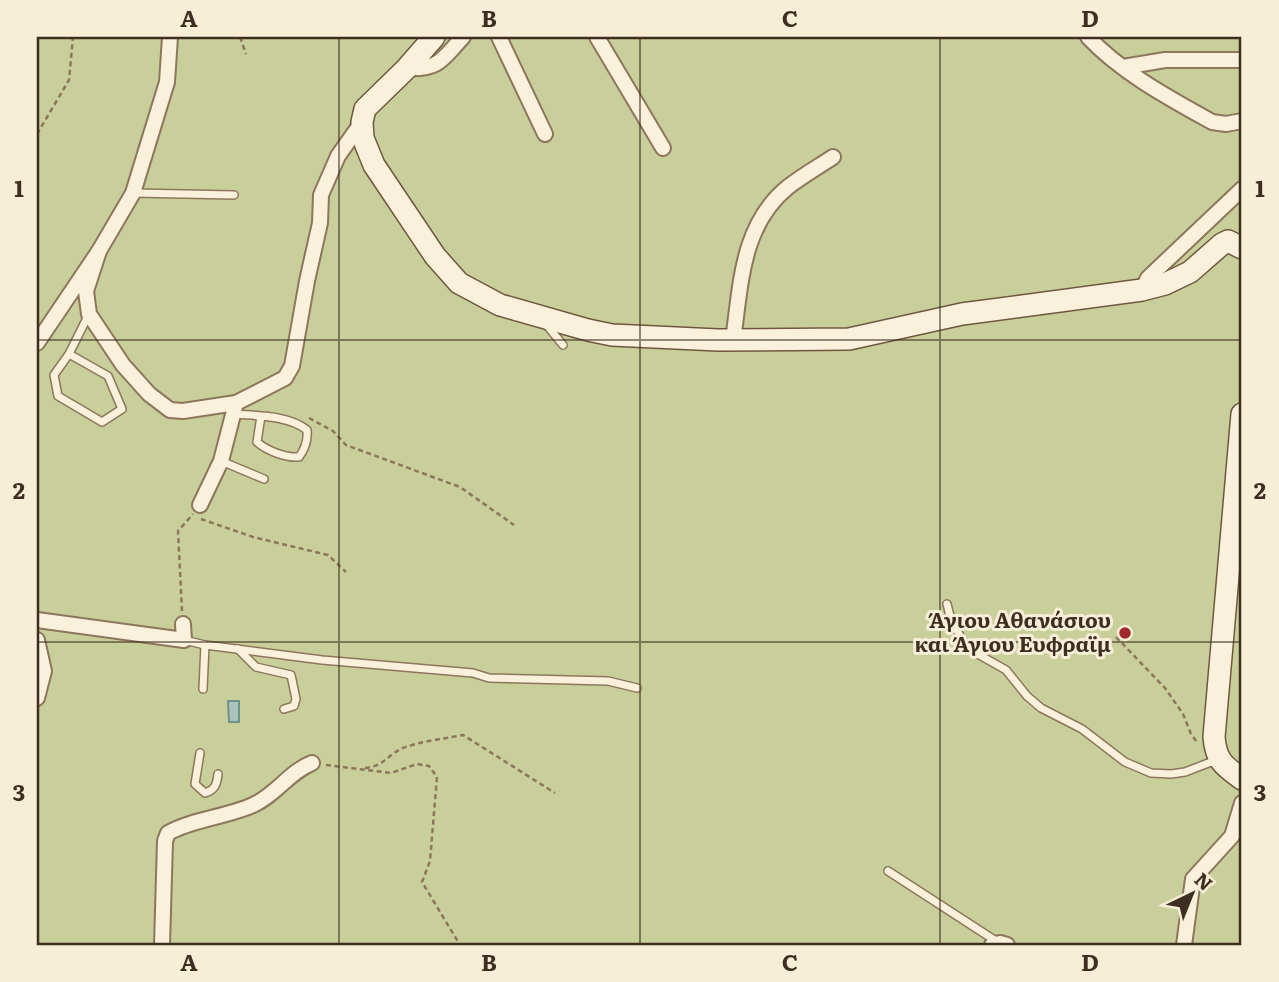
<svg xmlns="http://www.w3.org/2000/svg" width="1279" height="982" font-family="Literata,serif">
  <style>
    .green { fill: #c9cf9b }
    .water { fill: #a9c4bc; stroke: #6f938a; stroke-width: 2 }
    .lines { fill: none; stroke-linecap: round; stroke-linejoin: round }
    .lane-casing { stroke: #8d765c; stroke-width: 10 }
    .street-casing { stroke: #8d765c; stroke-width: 18 }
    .secondary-casing { stroke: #6f573f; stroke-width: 24 }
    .path { stroke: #8d765c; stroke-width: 2.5; stroke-dasharray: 5 3.5; stroke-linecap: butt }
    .lane { stroke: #faf1dc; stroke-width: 7 }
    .street { stroke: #faf1dc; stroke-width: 14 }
    .secondary { stroke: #faf1dc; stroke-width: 21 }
    .grid { fill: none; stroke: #3d2e20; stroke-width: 2; stroke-opacity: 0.55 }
    .poi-dot { fill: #9e2a2b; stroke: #f7eed8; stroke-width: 2.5 }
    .labels { text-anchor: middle; stroke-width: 6; stroke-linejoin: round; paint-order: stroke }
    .poi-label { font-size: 21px; font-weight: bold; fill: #3d2e20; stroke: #f7eed8; text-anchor: end }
    .neatline { fill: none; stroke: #3d2e20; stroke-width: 2.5 }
    .grid-label { font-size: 23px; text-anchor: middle; font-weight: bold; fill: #3d2e20 }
  </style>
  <rect width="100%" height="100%" fill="#f0e4c8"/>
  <!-- green -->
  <rect class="green" x="37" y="37" width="1205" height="908"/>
  <!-- water -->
  <path class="water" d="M228 701H239V722H229Z"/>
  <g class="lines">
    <defs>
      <g id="lane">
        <path d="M134 193 234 195"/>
        <path d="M545 323 563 345"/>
        <path d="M69 354 108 376 122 409 102 422 58 396 54 375 69 354 89 314"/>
        <path d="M234 414C257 416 288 415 307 430 308 440 305 449 299 457 286 458 267 451 257 442L261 416"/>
        <path d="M221 461 264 479"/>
        <path d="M947 604 951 620 967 648 1006 670 1027 696 1041 708 1082 729 1125 762 1151 773 1171 774 1185 772 1211 762 1217 764"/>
        <path d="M184 640 205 645 322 660 473 673 489 678 608 681 637 688"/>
        <path d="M238 649 256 667 291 675 296 699 294 706 284 709"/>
        <path d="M203 689 205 645"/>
        <path d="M200 753 195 784 205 793C215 790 217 784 218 774"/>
        <path d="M888 871 999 943"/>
      </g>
      <g id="street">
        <path d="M499 37 545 134"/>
        <path d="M597 37 663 148"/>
        <path d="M1088 37C1122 73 1169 98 1212 122L1226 124 1242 121"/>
        <path d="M1123 67 1165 60H1242"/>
        <path d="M407 68C440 70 443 58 463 37"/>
        <path d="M99 251 86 291 89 314 123 365 149 394 170 410 183 411 236 403 285 378 292 366 307 281 320 223 321 195 338 156 362 122"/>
        <path d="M1142 290 1148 278 1242 189"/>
        <path d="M733 340C741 285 741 225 788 187 802 176 818 167 833 157"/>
        <path d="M37 343 99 251 133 193 167 82 170 37"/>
        <path d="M200 505 221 461 236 403"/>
        <path d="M37 620 184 640 183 624"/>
        <path d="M37 640 44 671 37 698"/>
        <path d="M162 945 165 841 168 833C193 819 227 817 253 805 276 795 289 772 312 763"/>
        <path d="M992 945 1000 943 1007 945"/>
        <path d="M1184 945 1193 879 1232 836 1242 803"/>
      </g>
      <g id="secondary">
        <path d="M434 37 407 68 365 109 362 122 363 138 374 165 435 256 459 283 500 305 588 330 612 335 718 340 849 339 962 314 1142 290 1165 284 1190 272 1222 244 1228 241 1242 248"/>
        <path d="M1242 414 1214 737C1216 761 1224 766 1242 779"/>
      </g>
    </defs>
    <!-- lane casing -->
    <use href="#lane" class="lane-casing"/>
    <!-- street casing -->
    <use href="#street" class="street-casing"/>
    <!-- secondary casing -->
    <use href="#secondary" class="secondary-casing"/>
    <!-- path -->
    <g class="path">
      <path d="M240 37 246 54"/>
      <path d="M37 134 69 80 73 37"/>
      <path d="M309 418 333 431 346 445 460 487 514 525"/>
      <path d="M201 519 253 537 328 555 346 572"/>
      <path d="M182 611 178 531 193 514"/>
      <path d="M1116 637 1165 688 1183 714 1191 734 1197 742"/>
      <path d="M326 765 391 773 417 764 429 766 437 777 430 861 422 882 460 945"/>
      <path d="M365 768C385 766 387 755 403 748 421 741 443 739 463 735L555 793"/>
    </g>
    <!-- lane -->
    <use href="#lane" class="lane"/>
    <!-- street -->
    <use href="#street" class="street"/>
    <!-- secondary -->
    <use href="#secondary" class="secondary"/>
  </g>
  <!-- grid -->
  <path class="grid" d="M339 37V945M640 37V945M940 37V945M37 340H1242M37 642H1242"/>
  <!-- markers -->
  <circle class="poi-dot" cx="1125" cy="633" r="7"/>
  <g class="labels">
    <!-- poi labels -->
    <g class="poi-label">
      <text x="1111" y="628">Άγιου Αθανάσιου<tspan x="1111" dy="24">και Άγιου Ευφραϊμ</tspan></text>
    </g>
  </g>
  <!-- border -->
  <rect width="1279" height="982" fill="none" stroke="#f7eed8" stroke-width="77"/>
  <!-- north arrow -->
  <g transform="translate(1192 894) rotate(43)" stroke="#f7eed8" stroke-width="5" paint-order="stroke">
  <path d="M0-5L12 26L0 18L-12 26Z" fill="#3d2e20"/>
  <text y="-10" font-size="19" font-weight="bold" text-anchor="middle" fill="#3d2e20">N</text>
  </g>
  <rect x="38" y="38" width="1202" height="906" class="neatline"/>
  <g class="grid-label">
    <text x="189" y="27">A</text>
    <text x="489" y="27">B</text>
    <text x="790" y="27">C</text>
    <text x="1090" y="27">D</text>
    <text x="19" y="197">1</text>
    <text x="1260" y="197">1</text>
    <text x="19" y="499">2</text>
    <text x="1260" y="499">2</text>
    <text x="19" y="801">3</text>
    <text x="1260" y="801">3</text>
    <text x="189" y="971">A</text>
    <text x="489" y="971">B</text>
    <text x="790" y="971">C</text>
    <text x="1090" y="971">D</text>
  </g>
</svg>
